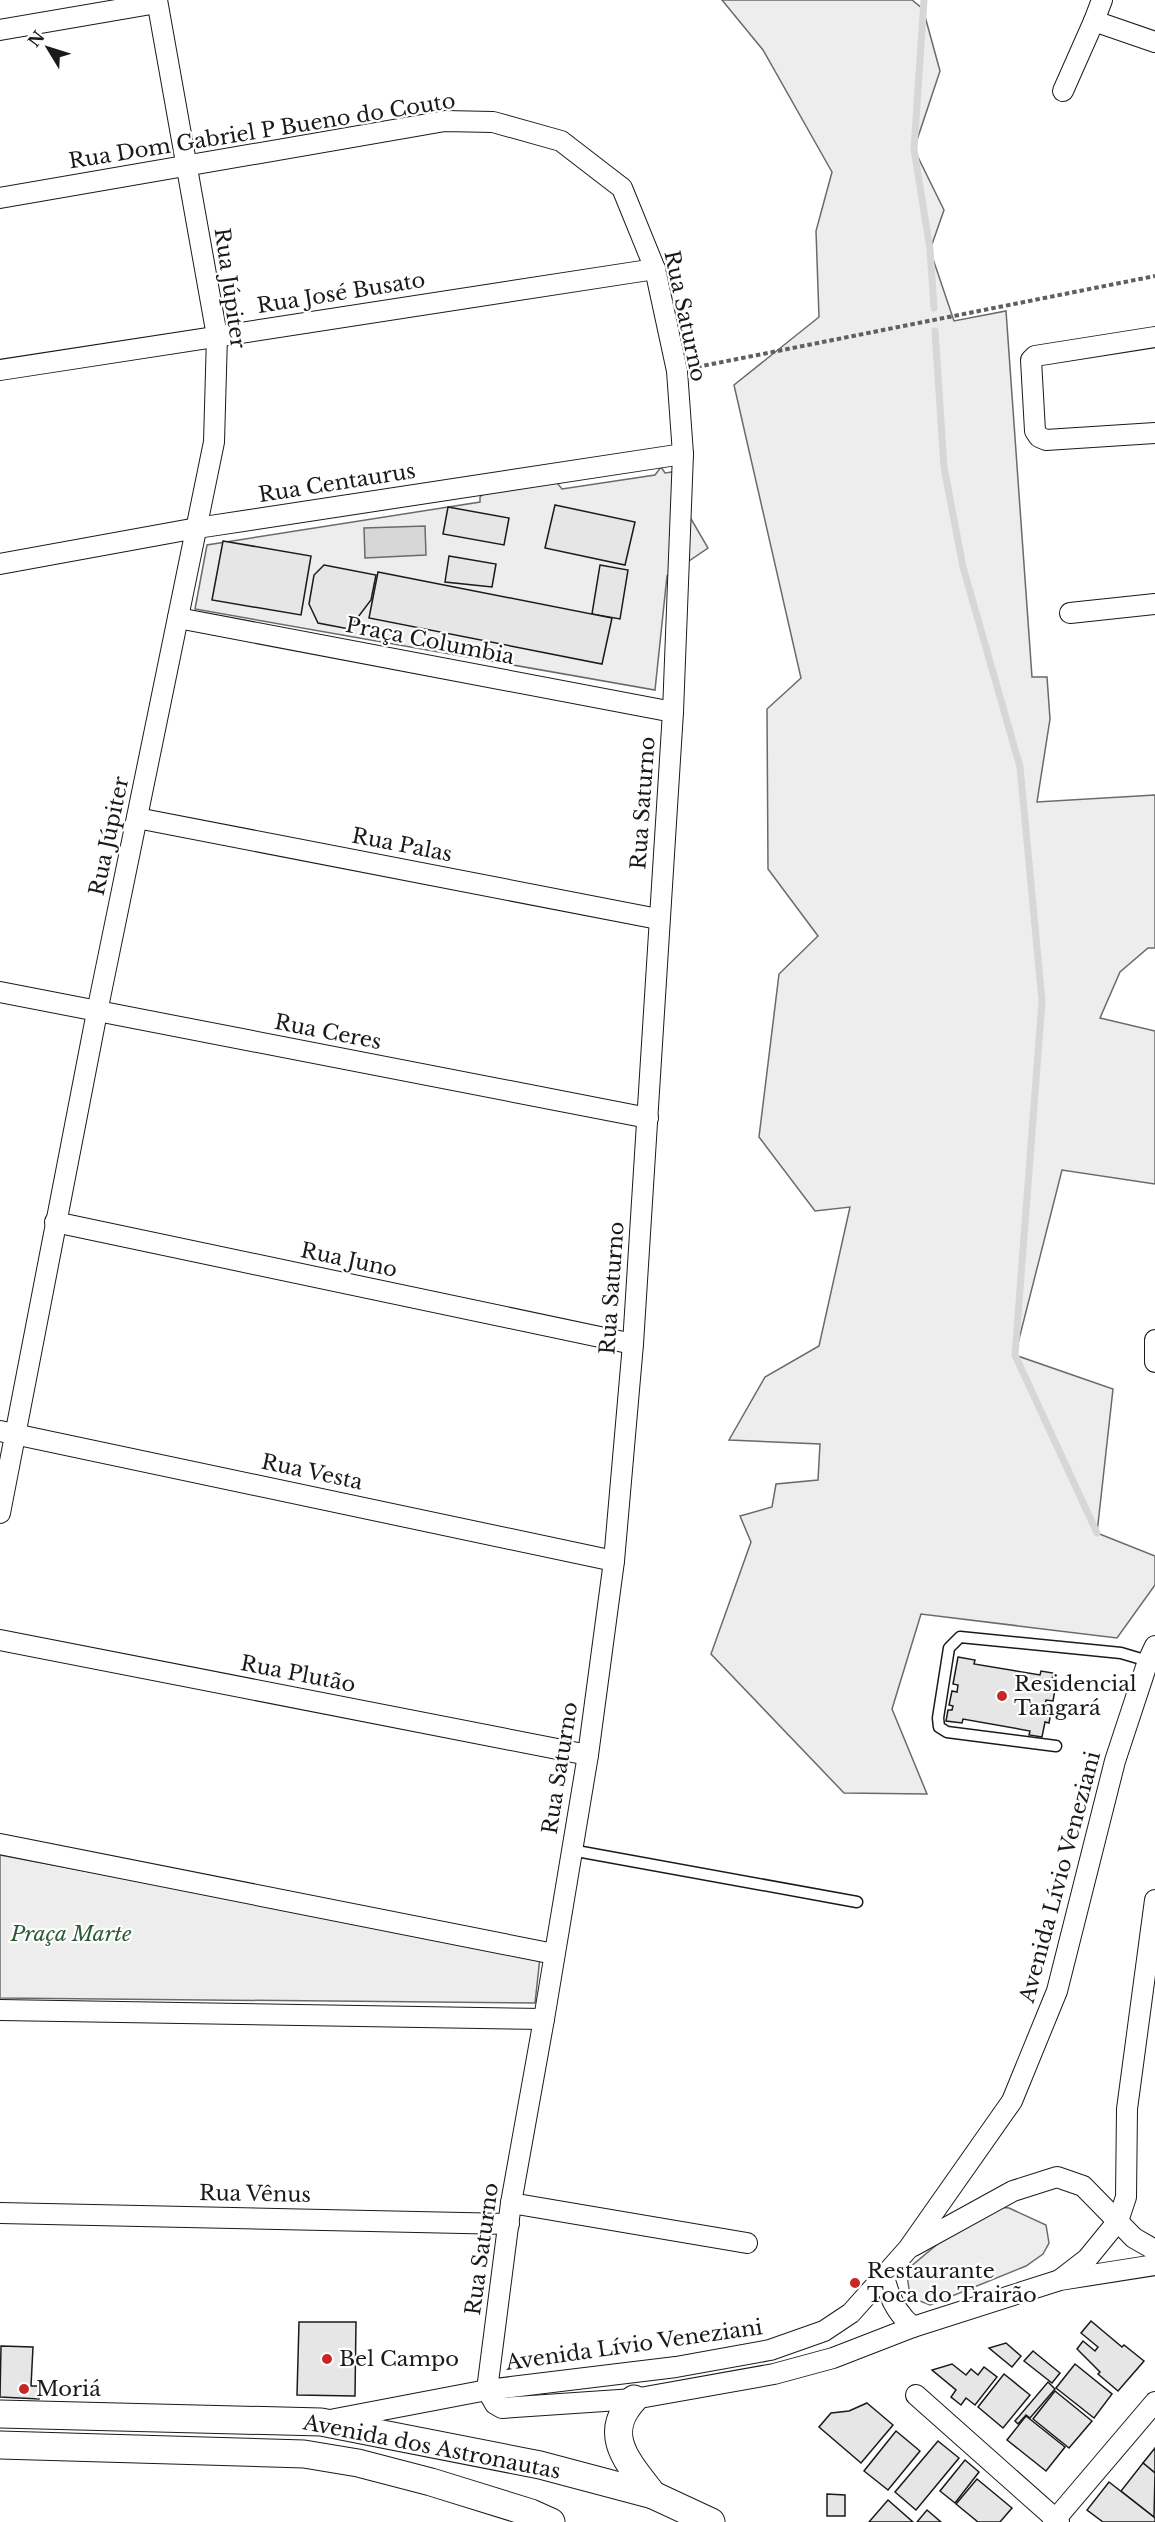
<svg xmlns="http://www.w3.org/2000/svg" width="1155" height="2522" font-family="'Libre Baskerville',serif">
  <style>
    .built { fill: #ededed; stroke: #6a6a6a; stroke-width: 1.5 }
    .water { fill: #d7d7d7; stroke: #6a6a6a; stroke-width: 1.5 }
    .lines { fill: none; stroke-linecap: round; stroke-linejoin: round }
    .stream { stroke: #d7d7d7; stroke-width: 7 }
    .building { fill: #e6e6e6; stroke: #1a1a1a; stroke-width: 1.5 }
    .service-casing { stroke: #1a1a1a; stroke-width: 13 }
    .minor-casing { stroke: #1a1a1a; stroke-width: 22 }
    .secondary-casing { stroke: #1a1a1a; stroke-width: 29 }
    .path { stroke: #5f5f5f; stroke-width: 4; stroke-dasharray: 4.5 3; stroke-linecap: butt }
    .service { stroke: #fff; stroke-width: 10 }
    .minor { stroke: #fff; stroke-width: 20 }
    .secondary { stroke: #fff; stroke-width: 27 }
    .poi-dot { fill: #c62828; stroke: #fff; stroke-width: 2 }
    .labels { text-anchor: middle; stroke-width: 4.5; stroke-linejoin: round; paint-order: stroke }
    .street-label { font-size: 21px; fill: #1a1a1a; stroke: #fff }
    .poi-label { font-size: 21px; fill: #1a1a1a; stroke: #fff; text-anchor: start }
    .park-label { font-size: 21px; font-style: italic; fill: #2b5a34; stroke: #fff }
  </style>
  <rect width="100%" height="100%" fill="#fff"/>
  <!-- built -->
  <g class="built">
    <path d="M722 0H912L923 9 940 71 914 149 944 210 930 250 954 321 1006 311 1032 677H1047L1050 719 1037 802 1155 795V948H1148L1120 972 1100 1018 1155 1031V1184L1062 1170 1015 1355 1113 1389 1097 1533 1155 1556V1585L1117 1638 921 1614 892 1709 927 1794 844 1793 711 1654 751 1542 740 1516 772 1507 776 1484 818 1480 820 1444 729 1440 765 1377 819 1346 850 1207 815 1211 759 1137 779 974 818 936 768 869 767 709 801 678 734 385 819 317 816 231 832 172 763 50Z"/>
    <path d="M661 467 665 473 679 471 676 493 708 548 667 576 655 690 195 609 207 545 480 502V497L512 471 545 468 562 489 655 475Z"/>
    <path d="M0 1855 540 1957 535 2003 0 1998Z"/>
    <path d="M999 2207 1009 2208 1046 2225 1049 2243 1043 2254 1026 2266 930 2305 917 2300 909 2289 907 2275 909 2268 964 2222Z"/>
  </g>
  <!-- water -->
  <path class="water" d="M425 526 426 555 365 558 364 528Z"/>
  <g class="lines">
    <!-- stream -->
    <g class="stream">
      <path d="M924 0 914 149 930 249 934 308"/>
      <path d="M935 331 944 467 963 567 1020 767 1042 1001 1015 1355 1097 1533"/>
    </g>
  </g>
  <!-- building -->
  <g class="building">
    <path d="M555 505 635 522 625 565 545 548Z"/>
    <path d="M448 507 509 518 504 545 443 534Z"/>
    <path d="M223 541 311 556 301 615 212 600Z"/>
    <path d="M449 556 496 564 492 587 445 582Z"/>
    <path d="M324 565 376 575 371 600 349 629 318 623 309 604 314 575Z"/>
    <path d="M600 565 628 570 620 619 592 614Z"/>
    <path d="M378 572 612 618 602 664 369 618Z"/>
    <path d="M958 1657 975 1660 974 1664 1040 1675 1041 1671 1053 1673 1051 1689 1055 1690 1053 1701 1046 1700 1044 1710 1051 1712 1049 1723 1045 1722 1042 1737 1029 1735 1030 1731 963 1719 962 1723 946 1721 948 1710H952L953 1706 949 1705 952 1691 957 1692 958 1685 953 1684Z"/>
    <path d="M1091 2321 1122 2347 1124 2345 1144 2361 1118 2391 1098 2374 1100 2372 1077 2349 1083 2341 1095 2351 1098 2347 1081 2333Z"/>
    <path d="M299 2322H356L355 2396 297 2395Z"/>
    <path d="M1006 2343 1021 2356 1012 2367 989 2348Z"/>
    <path d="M1 2346 33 2347 31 2386H40L39 2399 0 2397Z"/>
    <path d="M1033 2351 1060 2373 1052 2383 1024 2361Z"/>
    <path d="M952 2364 966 2375 971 2369 978 2375 984 2367 997 2377 975 2405 966 2398 961 2405 951 2397 956 2390 932 2370Z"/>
    <path d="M1075 2364 1112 2394 1094 2418 1056 2388Z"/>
    <path d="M1004 2374 1030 2395 1003 2428 978 2407Z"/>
    <path d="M1048 2382 1055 2389 1030 2418 1026 2415 1018 2424 1015 2421Z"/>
    <path d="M1055 2391 1092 2421 1069 2448 1033 2419Z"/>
    <path d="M867 2403 893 2425 861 2463 819 2427 831 2413 849 2411Z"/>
    <path d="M1026 2416 1065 2447 1046 2471 1007 2440Z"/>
    <path d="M896 2431 920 2451 888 2490 864 2471Z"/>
    <path d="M938 2441 959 2458 916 2510 895 2492Z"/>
    <path d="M1155 2448V2473L1143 2463Z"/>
    <path d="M965 2460 979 2472 955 2503 940 2491Z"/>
    <path d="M1143 2463 1155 2473 1154 2517 1121 2491Z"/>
    <path d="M977 2479 1012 2508 1000 2522H978L956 2504Z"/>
    <path d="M1109 2482 1155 2518V2522H1103L1087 2510Z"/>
    <path d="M827 2494 845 2495V2516H827Z"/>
    <path d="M888 2500 913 2522H869Z"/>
    <path d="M927 2510 941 2522H917Z"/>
  </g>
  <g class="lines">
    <defs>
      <g id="service">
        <path d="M1056 1746 947 1732 939 1727 938 1718 949 1648 960 1637 1121 1653 1148 1661"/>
        <path d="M571 1850 857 1902"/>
      </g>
      <g id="minor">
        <path d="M1102 0 1094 21 1155 42"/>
        <path d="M0 30 157 3"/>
        <path d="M1063 91 1094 21"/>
        <path d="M0 198 445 121 493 122 561 141 622 188 655 269 677 371 683 454 673 712 633 1344 614 1561 588 1755 544 2019 511 2203 487 2390"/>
        <path d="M1155 337 1035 356 1031 360 1035 431 1039 437 1046 440 1155 433"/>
        <path d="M0 370 655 269"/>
        <path d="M0 564 197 528 683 454"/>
        <path d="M1070 613 1155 604"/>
        <path d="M178 618 673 712"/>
        <path d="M137 818 658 919"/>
        <path d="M0 992 648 1118"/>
        <path d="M55 1222 633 1344"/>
        <path d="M1155 1340V1362"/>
        <path d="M0 1431 614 1561"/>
        <path d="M0 1513 97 1012 214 442 217 336 157 0"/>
        <path d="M0 1640 588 1755"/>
        <path d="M0 1844 554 1954"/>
        <path d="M0 2010 544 2019"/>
        <path d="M511 2203 747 2243"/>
        <path d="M0 2213 509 2224"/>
        <path d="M913 2246 1013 2191 1057 2177 1083 2186 1134 2238 1155 2250"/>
        <path d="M884 2275C888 2296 896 2313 913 2327"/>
        <path d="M1061 2279 1087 2259 1118 2221 1126 2197 1127 2109 1155 1900"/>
        <path d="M487 2390 495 2404 502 2408 634 2399 774 2374 833 2358 913 2327 1060 2280 1155 2265"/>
        <path d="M916 2395 1059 2522"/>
        <path d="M330 2420 487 2390 676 2367 770 2350 824 2331 851 2313 908 2249 1012 2101 1057 1991 1115 1761 1148 1661 1155 1646"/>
        <path d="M1053 2522 1155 2402"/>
      </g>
      <g id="secondary">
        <path d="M634 2399C600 2435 629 2463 653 2495"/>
        <path d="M0 2414 321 2422 540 2465 653 2495 711 2522"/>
        <path d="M0 2445 304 2454 358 2463 431 2482 531 2513 551 2522"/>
      </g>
    </defs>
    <!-- service casing -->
    <use href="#service" class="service-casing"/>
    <!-- minor casing -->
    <use href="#minor" class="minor-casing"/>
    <!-- secondary casing -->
    <use href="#secondary" class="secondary-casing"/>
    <!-- path -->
    <path class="path" d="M697 367 1155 276"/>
    <!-- service -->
    <use href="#service" class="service"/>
    <!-- minor -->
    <use href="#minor" class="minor"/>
    <!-- secondary -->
    <use href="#secondary" class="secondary"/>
  </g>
  <!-- markers -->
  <g class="poi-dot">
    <circle cx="1002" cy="1696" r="6"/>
    <circle cx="855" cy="2283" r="6"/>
    <circle cx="327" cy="2359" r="6"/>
    <circle cx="24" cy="2389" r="6"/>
  </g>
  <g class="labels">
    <!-- street labels -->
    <g class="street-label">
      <text transform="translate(262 131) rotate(-9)" y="7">Rua Dom Gabriel P Bueno do Couto</text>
      <text transform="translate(230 288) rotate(82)" y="7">Rua Júpiter</text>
      <text transform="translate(341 293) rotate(-9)" y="7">Rua José Busato</text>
      <text transform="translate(685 316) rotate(78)" y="7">Rua Saturno</text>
      <text transform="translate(337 483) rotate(-9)" y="7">Rua Centaurus</text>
      <text transform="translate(430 641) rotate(11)" y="7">Praça Columbia</text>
      <text transform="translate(643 803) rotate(-86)" y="7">Rua Saturno</text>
      <text transform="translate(109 836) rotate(-78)" y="7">Rua Júpiter</text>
      <text transform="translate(402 845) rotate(11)" y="7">Rua Palas</text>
      <text transform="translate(328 1032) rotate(11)" y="7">Rua Ceres</text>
      <text transform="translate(349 1260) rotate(12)" y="7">Rua Juno</text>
      <text transform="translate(612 1288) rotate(-86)" y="7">Rua Saturno</text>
      <text transform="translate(312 1472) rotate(12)" y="7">Rua Vesta</text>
      <text transform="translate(298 1674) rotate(11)" y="7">Rua Plutão</text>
      <text transform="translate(560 1768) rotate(-81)" y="7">Rua Saturno</text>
      <text transform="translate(1060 1877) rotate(-75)" y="7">Avenida Lívio Veneziani</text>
      <text transform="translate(255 2194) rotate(1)" y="7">Rua Vênus</text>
      <text transform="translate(482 2249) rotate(-82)" y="7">Rua Saturno</text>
      <text transform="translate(634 2345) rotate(-8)" y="7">Avenida Lívio Veneziani</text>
      <text transform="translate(432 2447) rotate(11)" y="7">Avenida dos Astronautas</text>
    </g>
    <!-- poi labels -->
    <g class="poi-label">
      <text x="1014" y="1691">Residencial<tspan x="1014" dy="24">Tangará</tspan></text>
      <text x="867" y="2278">Restaurante<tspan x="867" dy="24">Toca do Trairão</tspan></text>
      <text x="339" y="2366">Bel Campo</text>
      <text x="36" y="2396">Moriá</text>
    </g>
    <!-- park labels -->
    <g class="park-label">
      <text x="71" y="1941">Praça Marte</text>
    </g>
  </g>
  <!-- north arrow -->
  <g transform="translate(48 48) rotate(308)" stroke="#ffffff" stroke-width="4.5" paint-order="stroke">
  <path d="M0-4.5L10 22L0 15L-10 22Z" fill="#1a1a1a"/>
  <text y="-9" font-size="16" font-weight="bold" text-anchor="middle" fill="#1a1a1a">N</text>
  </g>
</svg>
